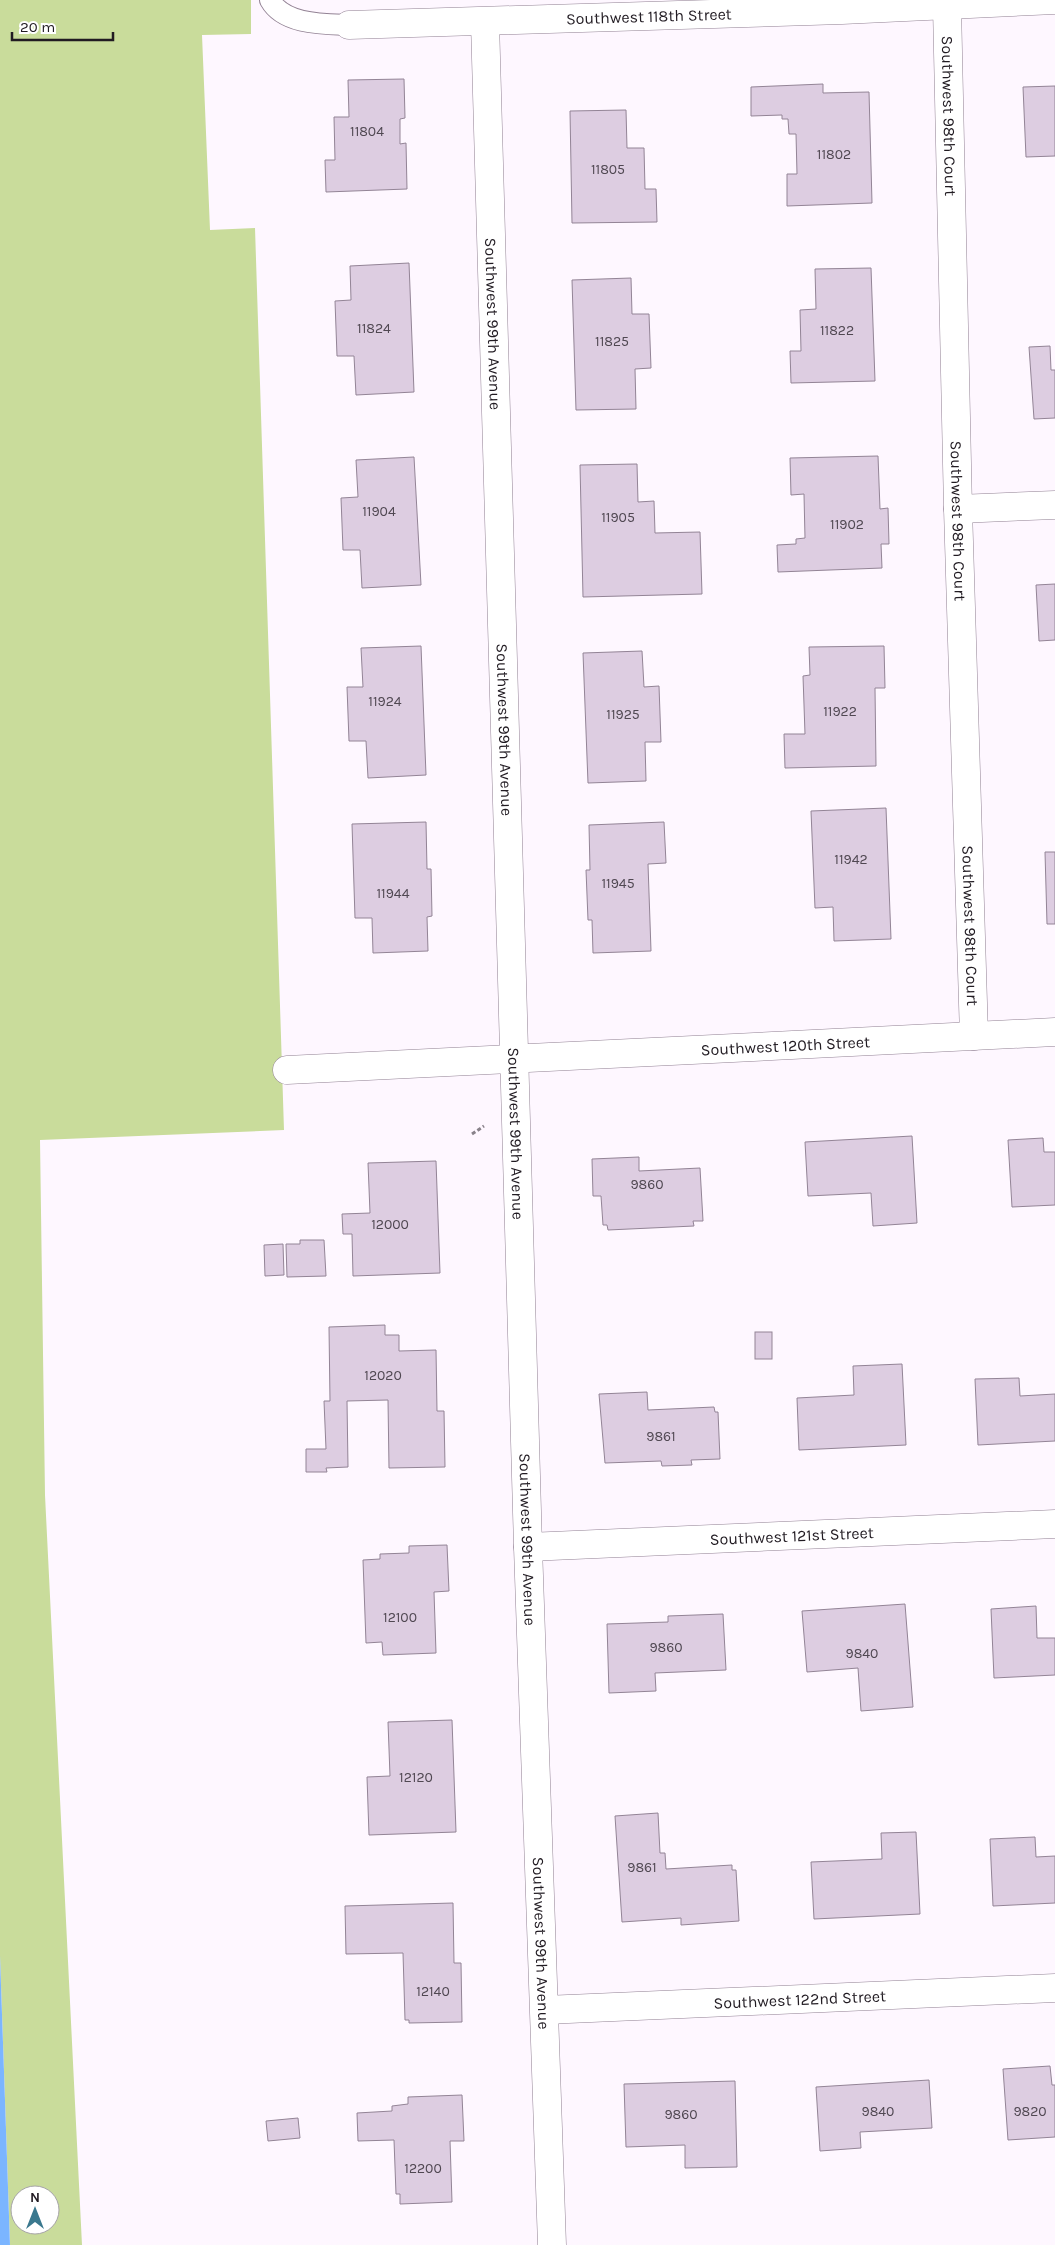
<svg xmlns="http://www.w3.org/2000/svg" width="1055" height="2245" font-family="Karla,sans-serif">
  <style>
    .green { fill: #c9dc9b; fill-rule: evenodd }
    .water { fill: #7bb5ff }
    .building { fill: #ddcde1; stroke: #938496 }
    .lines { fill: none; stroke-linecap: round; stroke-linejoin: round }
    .service-casing { stroke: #928294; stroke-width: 22 }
    .minor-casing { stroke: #928294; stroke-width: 29 }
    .path { stroke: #89828a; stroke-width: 3; stroke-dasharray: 4 2.5; stroke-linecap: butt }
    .service { stroke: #fff; stroke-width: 20 }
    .minor { stroke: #fff; stroke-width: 28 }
    .labels { text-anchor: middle; stroke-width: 4; stroke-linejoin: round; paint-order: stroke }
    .number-label { font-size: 14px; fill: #504852 }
    .street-label { font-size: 16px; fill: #211b22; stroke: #fff }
  </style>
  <rect width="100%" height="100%" fill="#fef7ff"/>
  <!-- green -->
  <path class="green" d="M0 0H251V34L202 35 210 230 255 228 284 1130 40 1140 45 1495 82 2245H10L0 1956ZM20 2195H50V2225H20Z"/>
  <!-- water -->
  <path class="water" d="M0 1956 10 2245H0Z"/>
  <!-- building -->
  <g class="building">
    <path d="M404 79 405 118 400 119V144L406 143 407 189 326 192 325 160H335L334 117H349L348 80Z"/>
    <path d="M823 84V93L869 92 872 203 787 206V174H797L796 134H789L788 119H782V115L751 116V87Z"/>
    <path d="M1055 86V156L1026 157 1023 87Z"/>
    <path d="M626 110 627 148H644L645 189H656L657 222 572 223 570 111Z"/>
    <path d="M409 263 414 392 356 395 354 356H337L335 301 351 300 350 266Z"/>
    <path d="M871 268 875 381 791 383 790 351H801L800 310 816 309 815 269Z"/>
    <path d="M631 278 632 314H649L651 368 635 369 636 409 576 410 572 280Z"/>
    <path d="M1050 346 1051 370H1055V418L1034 419 1029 347Z"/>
    <path d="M878 456 880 509 888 508 889 544H881L882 568 778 572 777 545 796 544V539L805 538 804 494 791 495 790 458Z"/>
    <path d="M414 457 421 585 362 588 360 550H343L341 498 358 497 356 460Z"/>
    <path d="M637 464 638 502 654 501 655 533 700 532 702 594 583 597 580 465Z"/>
    <path d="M1055 584V640L1039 641 1036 585Z"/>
    <path d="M421 646 426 775 368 778 366 741H349L347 687H363L361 648Z"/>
    <path d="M884 646 885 688H875L876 766 785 768 784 734H805L803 676 810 675 809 647Z"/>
    <path d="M642 651 644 687 659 686 661 742H645L646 781 588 783 583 653Z"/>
    <path d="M886 808 891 939 834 941 833 907 815 908 811 811Z"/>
    <path d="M426 822 427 869H431L432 916 427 917 428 951 373 953 372 918H355L352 824Z"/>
    <path d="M664 822 666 863 648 864 651 951 593 953 592 920H588L586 870H590L589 825Z"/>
    <path d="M1045 852H1055V924H1047Z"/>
    <path d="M912 1136 917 1223 873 1226 871 1193 808 1196 805 1142Z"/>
    <path d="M1043 1138 1044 1152H1055V1205L1012 1207 1008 1140Z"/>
    <path d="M639 1157V1171L700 1168 703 1221H693L694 1226 608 1230 607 1225H603L601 1196H593L592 1159Z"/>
    <path d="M436 1161 440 1273 353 1276 352 1234H343L342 1214 370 1213 368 1163Z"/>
    <path d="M300 1240H324L326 1276 287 1277 286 1244H300Z"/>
    <path d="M283 1244 284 1275 265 1276 264 1245Z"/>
    <path d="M385 1325V1335H399V1351L436 1350 437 1411H444L445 1467 389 1468 388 1400 347 1401 348 1467 326 1468 327 1472H306V1449H326L324 1401H330L329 1327Z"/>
    <rect x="755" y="1332" width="17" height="27"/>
    <path d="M902 1364 906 1445 799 1450 797 1398 854 1395 853 1366Z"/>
    <path d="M1019 1378 1020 1396 1055 1394V1441L978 1445 975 1379Z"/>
    <path d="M647 1392 648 1410 714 1407 715 1412H718L720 1459 691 1460 692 1465 662 1466 661 1461 605 1463 599 1394Z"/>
    <path d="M447 1545 449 1591 434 1592 436 1653 383 1655 382 1642 366 1643 363 1560 380 1559V1554L409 1553V1546Z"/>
    <path d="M905 1604 913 1707 861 1711 858 1668 807 1672 802 1611Z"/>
    <path d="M1036 1606 1037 1638H1055V1675L994 1678 991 1609Z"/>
    <path d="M723 1614 726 1670 655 1673 656 1691 609 1693 607 1624 668 1622V1616Z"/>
    <path d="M452 1720 456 1832 369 1835 367 1777 390 1776 388 1722Z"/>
    <path d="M658 1813 660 1853H665L666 1869 732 1865V1870H736L739 1921 681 1925V1918L622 1922 615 1816Z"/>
    <path d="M916 1832 920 1914 814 1919 811 1862 882 1859 881 1833Z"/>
    <path d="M1035 1837 1036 1857 1055 1856V1903L993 1906 990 1839Z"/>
    <path d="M453 1903 454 1963H461L462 2022 409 2023V2020H405L403 1953 346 1954 345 1906Z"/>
    <path d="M1050 2066 1052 2085H1055V2137L1008 2140 1003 2069Z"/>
    <path d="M929 2080 932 2128 860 2132 861 2148 820 2151 816 2087Z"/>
    <path d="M735 2081 737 2167 685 2168V2145L626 2147 624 2084Z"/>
    <path d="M462 2095 464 2141H450L452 2202 400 2204V2194H396L394 2140 358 2141 357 2113 392 2111V2106L408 2104V2097Z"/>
    <path d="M298 2118 300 2138 268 2141 266 2121Z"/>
  </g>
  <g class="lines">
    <defs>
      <path id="service" d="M270 0C284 25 324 24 349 25"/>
      <g id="minor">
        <path id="s1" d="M947 6 958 509 974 1036"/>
        <path id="s2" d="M485 22 528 1547 552 2245"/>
        <path id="s3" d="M349 25 842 10 1055 0"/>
        <path d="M958 509 1055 505"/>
        <path id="s4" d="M287 1070 1055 1032"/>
        <path id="s5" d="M528 1547 1055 1524"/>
        <path id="s6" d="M545 2010 1055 1988"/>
      </g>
    </defs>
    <!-- service casing -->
    <use href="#service" class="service-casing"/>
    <!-- minor casing -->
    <use href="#minor" class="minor-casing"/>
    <!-- path -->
    <path class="path" d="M472 1134 484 1126"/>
    <!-- service -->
    <use href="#service" class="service"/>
    <!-- minor -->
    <use href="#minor" class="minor"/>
  </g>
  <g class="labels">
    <!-- number labels -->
    <g class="number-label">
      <text x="367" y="136">11804</text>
      <text x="834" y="159">11802</text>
      <text x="608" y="174">11805</text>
      <text x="374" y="333">11824</text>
      <text x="837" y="335">11822</text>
      <text x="612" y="346">11825</text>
      <text x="379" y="516">11904</text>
      <text x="618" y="522">11905</text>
      <text x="847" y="529">11902</text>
      <text x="385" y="706">11924</text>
      <text x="840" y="716">11922</text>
      <text x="623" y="719">11925</text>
      <text x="851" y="864">11942</text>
      <text x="618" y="888">11945</text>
      <text x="393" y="898">11944</text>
      <text x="647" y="1189">9860</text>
      <text x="390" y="1229">12000</text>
      <text x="383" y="1380">12020</text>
      <text x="661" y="1441">9861</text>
      <text x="400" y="1622">12100</text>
      <text x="666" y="1652">9860</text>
      <text x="862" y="1658">9840</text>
      <text x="416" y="1782">12120</text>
      <text x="642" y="1872">9861</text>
      <text x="433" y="1996">12140</text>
      <text x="878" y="2116">9840</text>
      <text x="1030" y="2116">9820</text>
      <text x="681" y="2119">9860</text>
      <text x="423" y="2173">12200</text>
    </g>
    <!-- street labels -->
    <g class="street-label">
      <text dy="6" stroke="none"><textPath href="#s3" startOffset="300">Southwest 118th Street</textPath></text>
      <text dy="6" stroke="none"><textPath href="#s1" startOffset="110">Southwest 98th Court</textPath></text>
      <text dy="6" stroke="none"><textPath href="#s2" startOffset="302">Southwest 99th Avenue</textPath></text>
      <text dy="6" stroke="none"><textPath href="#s1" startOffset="515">Southwest 98th Court</textPath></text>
      <text dy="6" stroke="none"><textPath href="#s2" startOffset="708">Southwest 99th Avenue</textPath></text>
      <text dy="6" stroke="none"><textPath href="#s1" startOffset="920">Southwest 98th Court</textPath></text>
      <text dy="6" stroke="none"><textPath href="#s4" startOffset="499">Southwest 120th Street</textPath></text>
      <text dy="6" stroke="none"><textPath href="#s2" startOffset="1112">Southwest 99th Avenue</textPath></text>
      <text dy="6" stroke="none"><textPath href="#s5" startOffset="264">Southwest 121st Street</textPath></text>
      <text dy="6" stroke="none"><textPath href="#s2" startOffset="1518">Southwest 99th Avenue</textPath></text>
      <text dy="6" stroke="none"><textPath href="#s2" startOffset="1922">Southwest 99th Avenue</textPath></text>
      <text dy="6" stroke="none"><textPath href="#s6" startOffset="255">Southwest 122nd Street</textPath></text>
    </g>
  </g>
  <!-- north arrow -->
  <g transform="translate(35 2210)"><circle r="24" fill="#ffffff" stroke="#a6a4a7"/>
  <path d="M0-4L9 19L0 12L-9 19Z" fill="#3a788e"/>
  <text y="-8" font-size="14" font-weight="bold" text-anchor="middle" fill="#211b22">N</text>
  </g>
  <!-- scale -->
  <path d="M12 32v8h101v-8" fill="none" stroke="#211b22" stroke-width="2.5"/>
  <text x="20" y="32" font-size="15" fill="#211b22" stroke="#ffffff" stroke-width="4" paint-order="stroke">20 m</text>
</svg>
